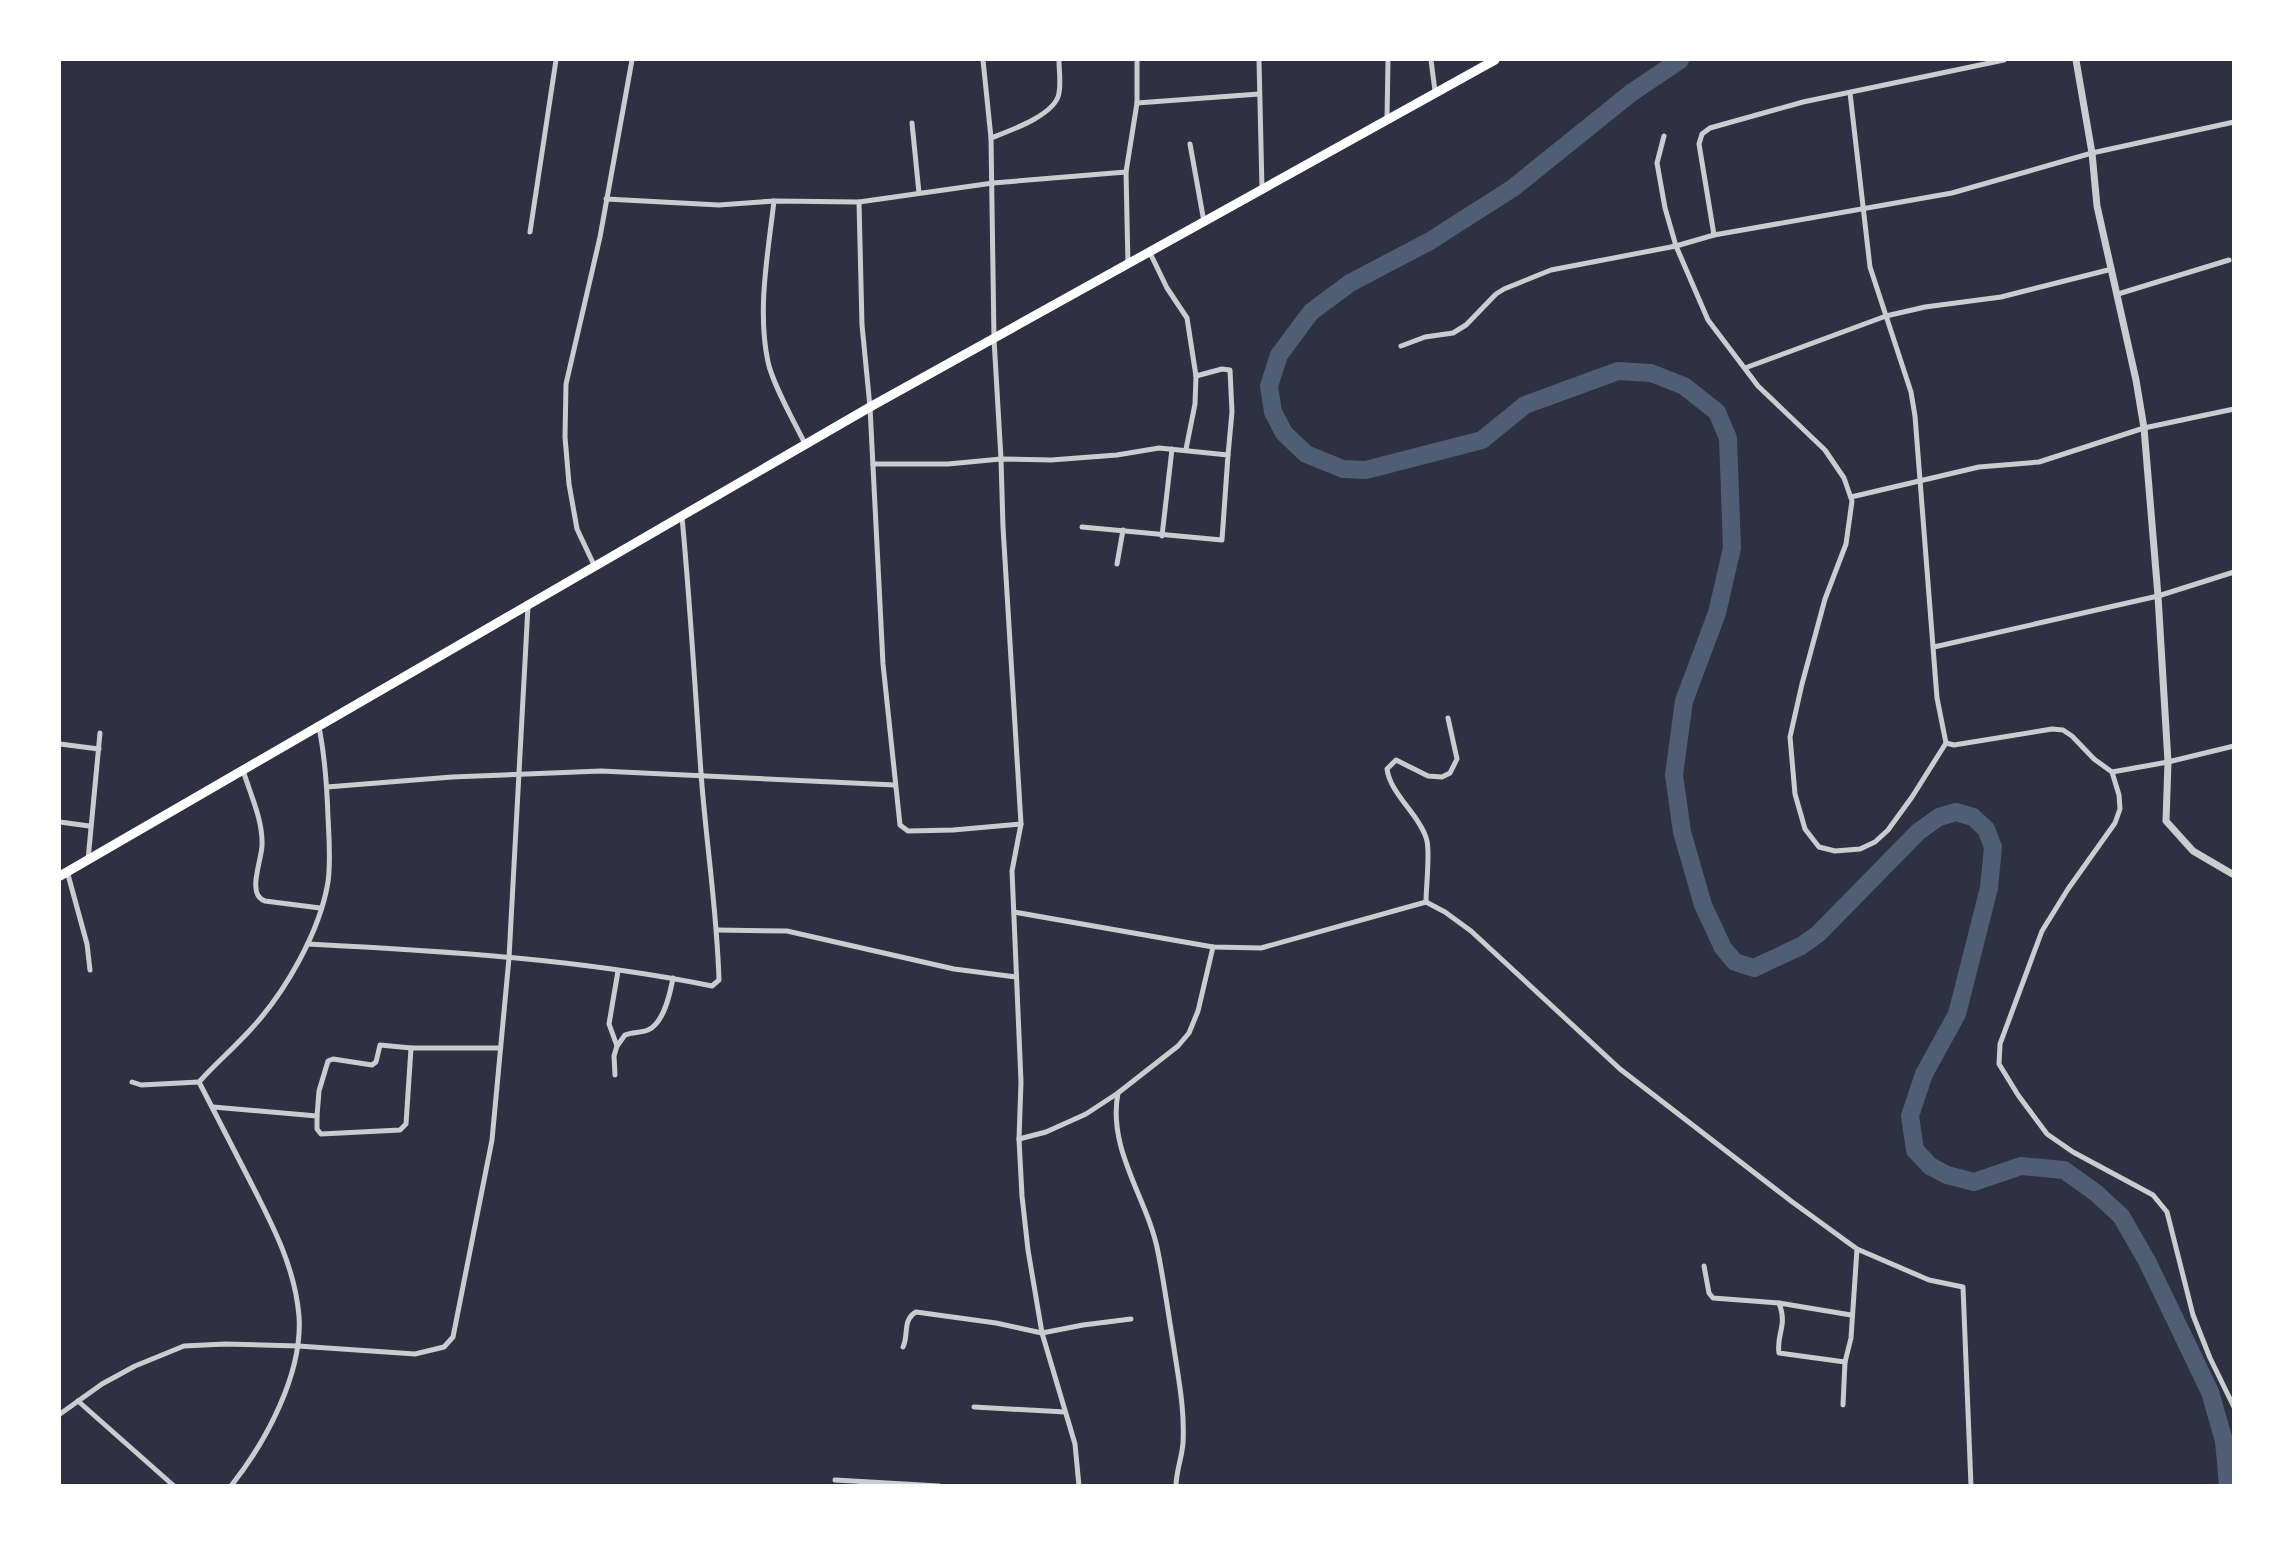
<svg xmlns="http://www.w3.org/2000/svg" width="2293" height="1545" font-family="Montserrat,sans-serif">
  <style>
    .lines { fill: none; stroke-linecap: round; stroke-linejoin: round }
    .river { stroke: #4f5d75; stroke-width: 18 }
    .minor { stroke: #caccd0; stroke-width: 5 }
    .tertiary { stroke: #caccd0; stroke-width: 7 }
    .trunk { stroke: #fff; stroke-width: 9 }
  </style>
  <rect width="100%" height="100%" fill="#2d3142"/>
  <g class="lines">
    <!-- river -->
    <path class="river" d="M1680 60 1631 93 1513 188 1430 241 1350 283 1311 312 1279 355 1269 386 1273 412 1284 433 1306 454 1343 469 1366 470 1482 440 1525 405 1618 371 1651 373 1684 386 1717 412 1728 438 1732 548 1717 613 1684 701 1674 775 1682 832 1703 905 1723 948 1735 962 1754 968 1801 946 1818 934 1918 832 1939 817 1956 812 1973 817 1986 829 1993 847 1989 888 1957 1014 1924 1074 1910 1116 1915 1150 1930 1166 1947 1175 1974 1182 2021 1166 2064 1170 2096 1193 2121 1216 2147 1261 2210 1392 2224 1441 2228 1486"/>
    <!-- minor -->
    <g class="minor">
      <path d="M983 60 991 138 994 339 1001 459 1003 527 1021 824 1012 871 1021 1082 1019 1139 1022 1196 1028 1250 1042 1333 1075 1444 1079 1486"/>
      <path d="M1259 60 1262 189"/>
      <path d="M1431 60 1435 91"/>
      <path d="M1850 93 1870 267 1911 392 1915 416 1937 698 1946 743"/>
      <path d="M1137 103 1259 94"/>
      <path d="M1387 119 1388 60"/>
      <path d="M912 123 919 193"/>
      <path d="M1664 136 1657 163 1665 208 1676 246 1708 320 1758 386 1825 450 1844 478 1852 501 1846 544 1825 599 1802 684 1790 737 1795 794 1805 829 1819 847 1835 851 1860 849 1875 842 1888 830 1912 797 1946 743 1954 745 2052 729 2063 730 2072 736 2094 759 2112 772 2119 795 2120 809 2115 823 2068 889 2042 931 2000 1044 1999 1064 2018 1095 2047 1134 2073 1152 2153 1195 2167 1212 2193 1315 2210 1358 2234 1407"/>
      <path d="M991 138C1009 131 1056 115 1059 93 1061 83 1059 70 1059 60"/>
      <path d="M1190 144 1204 222"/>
      <path d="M606 199 719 205 774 201 859 202 993 183 1126 172"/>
      <path d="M774 201C768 253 757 310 768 362 773 385 795 423 806 446"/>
      <path d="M859 202 862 325 870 407 883 664 900 825 908 831 953 830 1021 824"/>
      <path d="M530 232 556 60"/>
      <path d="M1714 235 1699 144 1702 134 1710 128 1803 102 2004 60"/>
      <path d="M1150 253 1167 288 1187 318 1196 376 1195 404 1186 449"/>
      <path d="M1128 265 1126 172 1137 103V60"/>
      <path d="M2118 294 2229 260"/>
      <path d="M1401 346 1425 337 1453 333 1466 325 1496 294 1504 289 1551 270 1676 246 1714 235 1952 193 2092 153 2234 122"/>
      <path d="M1745 368 1886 316 1925 307 2001 297 2112 269"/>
      <path d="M1196 376 1222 369 1230 370 1232 412 1228 455"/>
      <path d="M873 464H948L1001 459 1051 460 1117 455 1159 448 1228 455 1222 540 1082 527"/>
      <path d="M1851 497 1979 467 2039 462 2144 428 2234 409"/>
      <path d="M1162 536 1172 449"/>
      <path d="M1117 564 1123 530"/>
      <path d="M595 567 577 529 569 484 565 437 566 384 600 237 632 60"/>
      <path d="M1934 647 2158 596 2234 572"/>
      <path d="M60 744 99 749"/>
      <path d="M243 770C250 794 263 820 262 845 262 860 246 895 265 901L320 908"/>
      <path d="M2112 772 2168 762 2234 746"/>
      <path d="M327 787 452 777 601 771 895 785"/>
      <path d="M60 822 89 826"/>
      <path d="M88 860 100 733"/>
      <path d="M67 871 87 944 90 970"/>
      <path d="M1426 902C1426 887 1430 855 1427 841 1421 816 1390 794 1387 769L1396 760 1428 776 1442 777 1450 773 1457 759 1448 718"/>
      <path d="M1014 912 1213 947 1261 948 1426 902 1445 912 1471 931 1620 1069 1791 1201 1857 1249 1929 1280 1963 1287 1971 1486"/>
      <path d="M717 930 787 931 954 969 1016 977"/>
      <path d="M308 944C443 951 580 959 712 986L719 980C717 910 706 842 701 773 695 687 690 602 682 517"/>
      <path d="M617 1046 625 1035C632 1032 641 1033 648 1030 664 1023 670 994 673 978"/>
      <path d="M615 1075 614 1056 617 1046 609 1024 618 971"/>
      <path d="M132 1082 141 1085 199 1082"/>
      <path d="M1118 1093C1107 1150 1148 1199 1158 1252 1164 1282 1168 1312 1173 1342 1178 1376 1185 1409 1183 1443 1182 1458 1176 1471 1176 1486"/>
      <path d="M213 1107 317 1116V1129L321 1134 400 1130 406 1124 411 1048H500"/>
      <path d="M317 1116 319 1091 328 1061 333 1059 372 1065 376 1062 380 1045 411 1048"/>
      <path d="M1019 1139 1046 1132 1086 1114 1118 1093 1178 1046 1189 1033 1198 1011 1213 947"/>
      <path d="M1704 1266 1709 1293 1713 1298 1779 1303 1851 1315"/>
      <path d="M1779 1303C1788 1327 1776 1333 1779 1353L1845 1362"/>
      <path d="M903 1347C909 1335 902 1320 916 1312L996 1323 1042 1333 1083 1325 1131 1319"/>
      <path d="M78 1401 174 1486"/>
      <path d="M1843 1405 1845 1362 1851 1338 1857 1249"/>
      <path d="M974 1407 1065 1412"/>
      <path d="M60 1414 102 1384 135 1366 184 1346 225 1344 298 1346 415 1354 444 1347 453 1337 492 1140 509 958 528 606"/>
      <path d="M835 1480 939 1486"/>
      <path d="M231 1486C266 1442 303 1373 299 1316 295 1267 272 1224 250 1181 233 1148 216 1115 199 1082 216 1063 235 1047 252 1028 286 991 320 931 328 882 331 860 329 839 328 817 327 787 325 757 319 727"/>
    </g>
    <!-- tertiary -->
    <path class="tertiary" d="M2076 60 2092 153 2097 206 2136 380 2144 428 2158 596 2168 762 2166 821 2193 851 2234 875"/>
    <!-- trunk -->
    <path class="trunk" d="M60 876 870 407 1495 60"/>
  </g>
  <!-- border -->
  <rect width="2293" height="1545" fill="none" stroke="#ffffff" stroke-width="122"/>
</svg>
